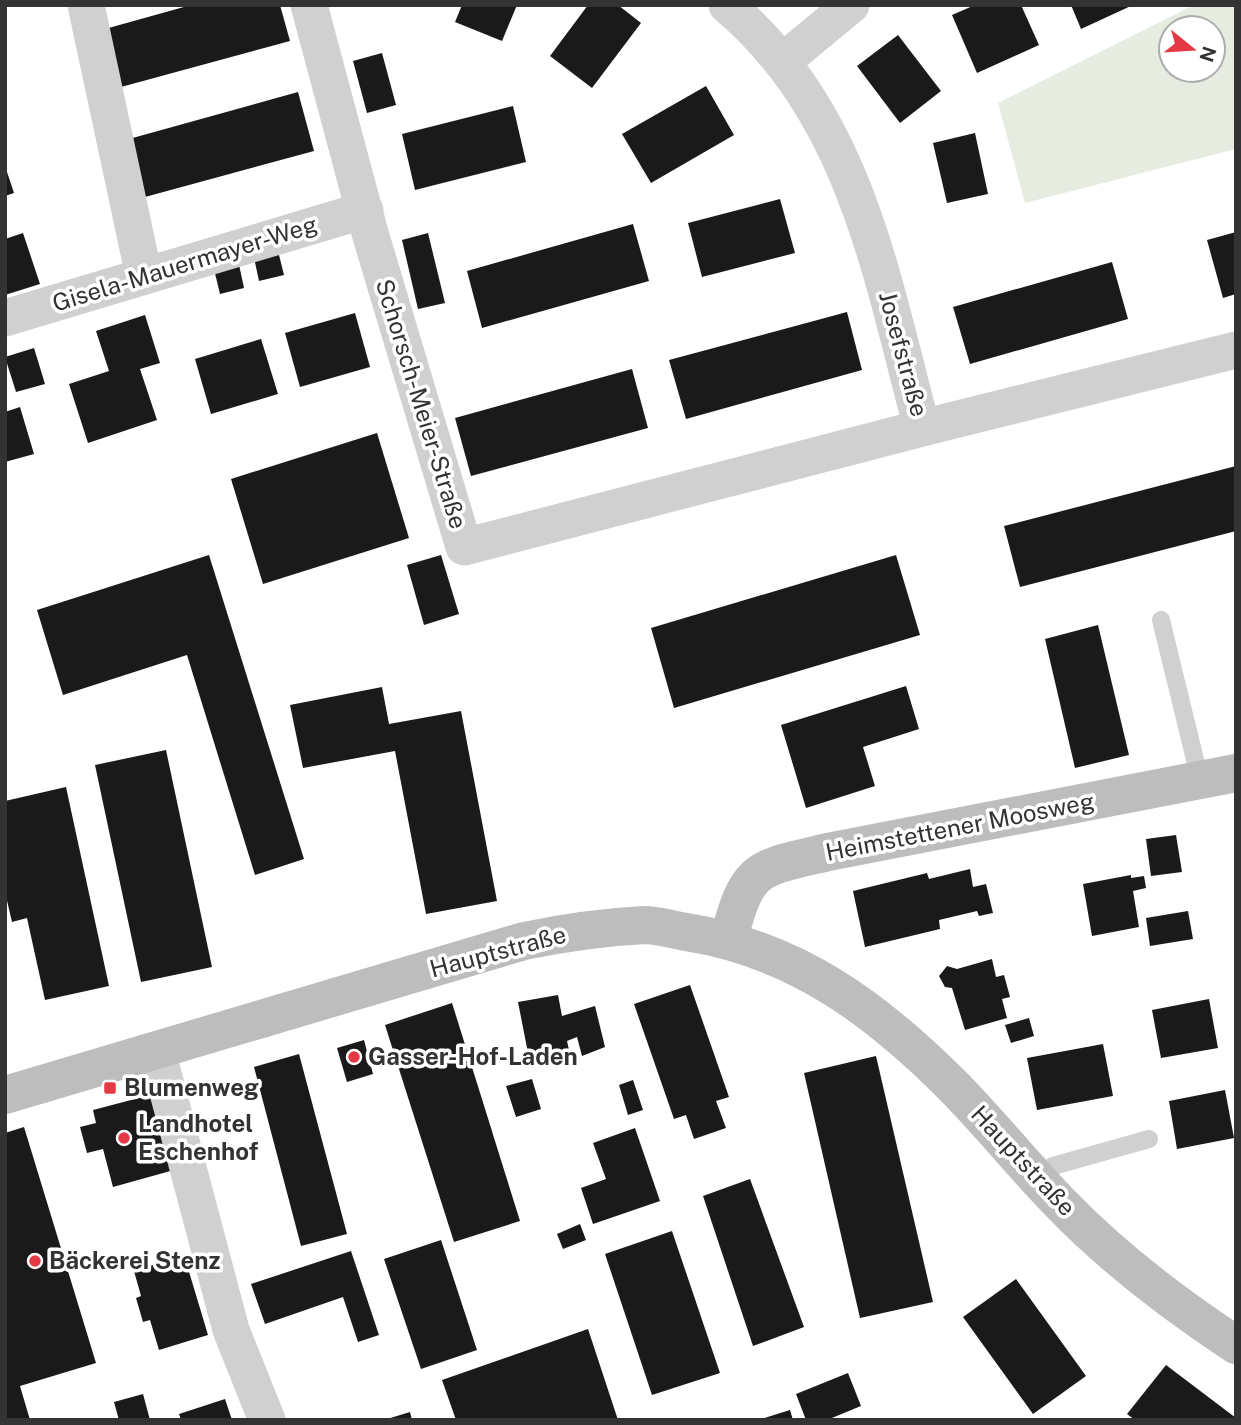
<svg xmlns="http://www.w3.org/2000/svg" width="1241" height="1425" font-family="'Public Sans',sans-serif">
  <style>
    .green { fill: #e6ecdf; fill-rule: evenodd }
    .building { fill: #1a1a1a }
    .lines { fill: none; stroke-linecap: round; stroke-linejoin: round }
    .lane { stroke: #d0d0d0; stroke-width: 18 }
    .street { stroke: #d0d0d0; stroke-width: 37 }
    .secondary { stroke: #bdbdbd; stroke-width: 38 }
    .poi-dot { fill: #e63946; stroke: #fff; stroke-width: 2.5 }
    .labels { text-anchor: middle; stroke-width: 7; stroke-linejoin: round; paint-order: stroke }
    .street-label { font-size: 24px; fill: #333; stroke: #fff }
    .poi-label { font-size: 24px; font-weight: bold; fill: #333; stroke: #fff; text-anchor: start }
  </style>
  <rect width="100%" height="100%" fill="#fff"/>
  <!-- green -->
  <path class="green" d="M1194 5H1236V149L1025 203 998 103ZM1171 28H1213V70H1171Z"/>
  <!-- building -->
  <g class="building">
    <path d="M191 5H280L290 41 121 87 105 29Z"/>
    <path d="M462 5H517L502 41 455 22Z"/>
    <path d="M588 5H618L641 23 592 88 550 56Z"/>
    <path d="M975 5H1021L1039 45 977 73 952 15Z"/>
    <path d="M1071 5H1133L1081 29Z"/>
    <path d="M898 35 941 91 900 123 857 66Z"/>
    <path d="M382 53 396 105 367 113 353 61Z"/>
    <path d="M706 86 734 135 651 183 622 134Z"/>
    <path d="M298 92 314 151 145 197 129 139Z"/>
    <path d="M513 106 526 162 415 190 402 134Z"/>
    <path d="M975 133 988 194 947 203 933 143Z"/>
    <path d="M5 166 14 193 5 196Z"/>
    <path d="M780 199 795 253 702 277 688 223Z"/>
    <path d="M633 224 649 281 482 328 467 271Z"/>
    <path d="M1236 232V294L1223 298 1207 240Z"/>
    <path d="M23 233 40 284 5 295V239Z"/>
    <path d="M428 233 445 303 418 309 402 240Z"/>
    <path d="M277 247 284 275 259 281 253 253Z"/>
    <path d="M238 260 244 288 220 294 213 265Z"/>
    <path d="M1112 262 1128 319 970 364 953 307Z"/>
    <path d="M847 312 862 370 686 419 669 360Z"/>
    <path d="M355 313 370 367 300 387 285 333Z"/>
    <path d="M145 315 160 363 140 369 157 420 88 443 69 384 109 371 96 331Z"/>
    <path d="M261 339 278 394 211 414 195 359Z"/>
    <path d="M34 348 45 384 16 392 5 357Z"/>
    <path d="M632 369 648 428 471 476 455 418Z"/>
    <path d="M20 407 34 454 5 462V412Z"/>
    <path d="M377 433 409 538 263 584 231 479Z"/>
    <path d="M1236 466V531L1020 587 1004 526Z"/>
    <path d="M209 555 304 859 255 875 187 655 63 695 37 610Z"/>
    <path d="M441 555 459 614 424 625 407 565Z"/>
    <path d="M896 555 920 635 674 708 651 628Z"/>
    <path d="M1098 625 1129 755 1075 768 1045 639Z"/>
    <path d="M906 686 919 729 863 747 875 786 806 808 781 725Z"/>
    <path d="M382 687 389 724 461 711 497 901 426 914 395 751 303 768 290 705Z"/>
    <path d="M166 750 212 967 141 982 95 765Z"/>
    <path d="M66 787 109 986 45 1000 27 918 12 922 5 892V801Z"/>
    <path d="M1176 835 1182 872 1151 876 1146 839Z"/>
    <path d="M970 869 973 887 986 884 993 913 979 916 977 911 939 920 940 929 865 947 853 891 927 873 929 879Z"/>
    <path d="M1131 875V878L1144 876 1146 888 1133 891 1139 927 1092 936 1083 884Z"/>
    <path d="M1188 911 1193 939 1150 946 1146 918Z"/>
    <path d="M992 959 996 977 1004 975 1010 997 1002 999 1007 1018 965 1030 952 988 945 987 939 976 947 966 957 969Z"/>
    <path d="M690 985 729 1097 716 1101 726 1128 694 1139 686 1115 674 1119 634 1004Z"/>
    <path d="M558 995 562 1016 595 1006 605 1047 582 1056 577 1037 567 1041 569 1050 529 1058 518 1002Z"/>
    <path d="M1209 999 1218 1048 1161 1058 1152 1010Z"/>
    <path d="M452 1003 520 1221 454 1242 385 1025Z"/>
    <path d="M1029 1018 1034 1036 1011 1043 1005 1025Z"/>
    <path d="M364 1040 373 1074 347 1082 337 1048Z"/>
    <path d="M1103 1044 1113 1096 1037 1110 1027 1058Z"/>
    <path d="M299 1054 347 1234 301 1246 254 1067Z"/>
    <path d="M876 1056 933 1302 860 1318 804 1073Z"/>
    <path d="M532 1079 541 1109 516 1117 506 1086Z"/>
    <path d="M633 1080 643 1110 628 1115 619 1085Z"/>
    <path d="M1225 1090 1234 1138 1177 1149 1169 1101Z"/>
    <path d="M154 1094 174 1170 113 1187 103 1149 87 1153 80 1127 96 1123 93 1110Z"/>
    <path d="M24 1127 96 1363 20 1386 30 1420H5V1133Z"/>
    <path d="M635 1128 660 1201 593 1224 581 1188 606 1179 593 1143Z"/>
    <path d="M750 1179 804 1327 753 1346 703 1196Z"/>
    <path d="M580 1224 586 1240 563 1249 557 1234Z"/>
    <path d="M672 1231 720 1373 652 1395 605 1254Z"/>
    <path d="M441 1240 477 1350 421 1369 384 1259Z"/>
    <path d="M351 1251 379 1335 358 1342 343 1297 265 1324 251 1284Z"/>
    <path d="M184 1255 208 1335 159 1350 150 1320 143 1322 136 1298 141 1296 134 1271Z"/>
    <path d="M1016 1279 1086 1376 1033 1414 963 1317Z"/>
    <path d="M588 1329 618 1420H456L442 1380Z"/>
    <path d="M1166 1365 1236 1418V1420H1135L1127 1414Z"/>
    <path d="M848 1373 861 1406 827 1420H806L796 1394Z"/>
    <path d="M143 1394 150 1420H119L114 1402Z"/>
    <path d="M225 1399 232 1420H181L179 1414Z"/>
    <path d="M790 1410 793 1420H761V1419Z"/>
    <path d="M410 1412 412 1420H387V1419Z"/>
  </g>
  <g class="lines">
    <!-- lane -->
    <g class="lane">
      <path d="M1161 620 1200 780"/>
      <path d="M1035 1177 1053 1166 1149 1139"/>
    </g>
    <!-- street -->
    <g class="street">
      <path d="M86 5 144 276"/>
      <path d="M309 5 370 233 464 547 922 428"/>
      <path d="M727 5C855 113 881 275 922 428L1236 350"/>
      <path d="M782 62 851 5"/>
      <path d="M5 318 365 210"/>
      <path d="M157 1051 231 1330 267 1420"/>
    </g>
    <!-- secondary -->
    <g class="secondary">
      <path d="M729 938C748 864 758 869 828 852L1236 773"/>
      <path d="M5 1095 524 941C563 933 604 927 645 925 658 925 673 930 686 932 795 949 875 1008 952 1085 989 1122 1022 1164 1059 1202 1112 1257 1172 1303 1236 1345"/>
    </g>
  </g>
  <!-- markers -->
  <g class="poi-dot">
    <circle cx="354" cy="1057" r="7"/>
    <rect x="103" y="1081" width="14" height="14" rx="3.5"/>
    <circle cx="124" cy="1138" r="7"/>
    <circle cx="35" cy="1261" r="7"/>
  </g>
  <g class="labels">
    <!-- street labels -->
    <g class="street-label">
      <text transform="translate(185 264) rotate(-17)" y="8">Gisela-Mauermayer-Weg</text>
      <text transform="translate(903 354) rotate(75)" y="8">Josefstraße</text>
      <text transform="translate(421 404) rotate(73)" y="8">Schorsch-Meier-Straße</text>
      <text transform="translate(960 827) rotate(-11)" y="8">Heimstettener Moosweg</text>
      <text transform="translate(498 952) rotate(-15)" y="8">Hauptstraße</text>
      <text transform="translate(1023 1161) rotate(47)" y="8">Hauptstraße</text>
    </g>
    <!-- poi labels -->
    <g class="poi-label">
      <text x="368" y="1065">Gasser-Hof-Laden</text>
      <text x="124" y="1096">Blumenweg</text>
      <text x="138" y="1132">Landhotel<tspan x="138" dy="28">Eschenhof</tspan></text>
      <text x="49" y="1269">Bäckerei Stenz</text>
    </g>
  </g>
  <!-- border -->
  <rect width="1241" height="1425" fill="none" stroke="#333333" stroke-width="14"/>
  <!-- north arrow -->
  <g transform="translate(1192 49) rotate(108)"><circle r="33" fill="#ffffff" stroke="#adadad" stroke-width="2"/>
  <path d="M0-5L12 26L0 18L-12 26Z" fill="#e63946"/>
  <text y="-10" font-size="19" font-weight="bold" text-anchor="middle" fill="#333333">N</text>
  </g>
</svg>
